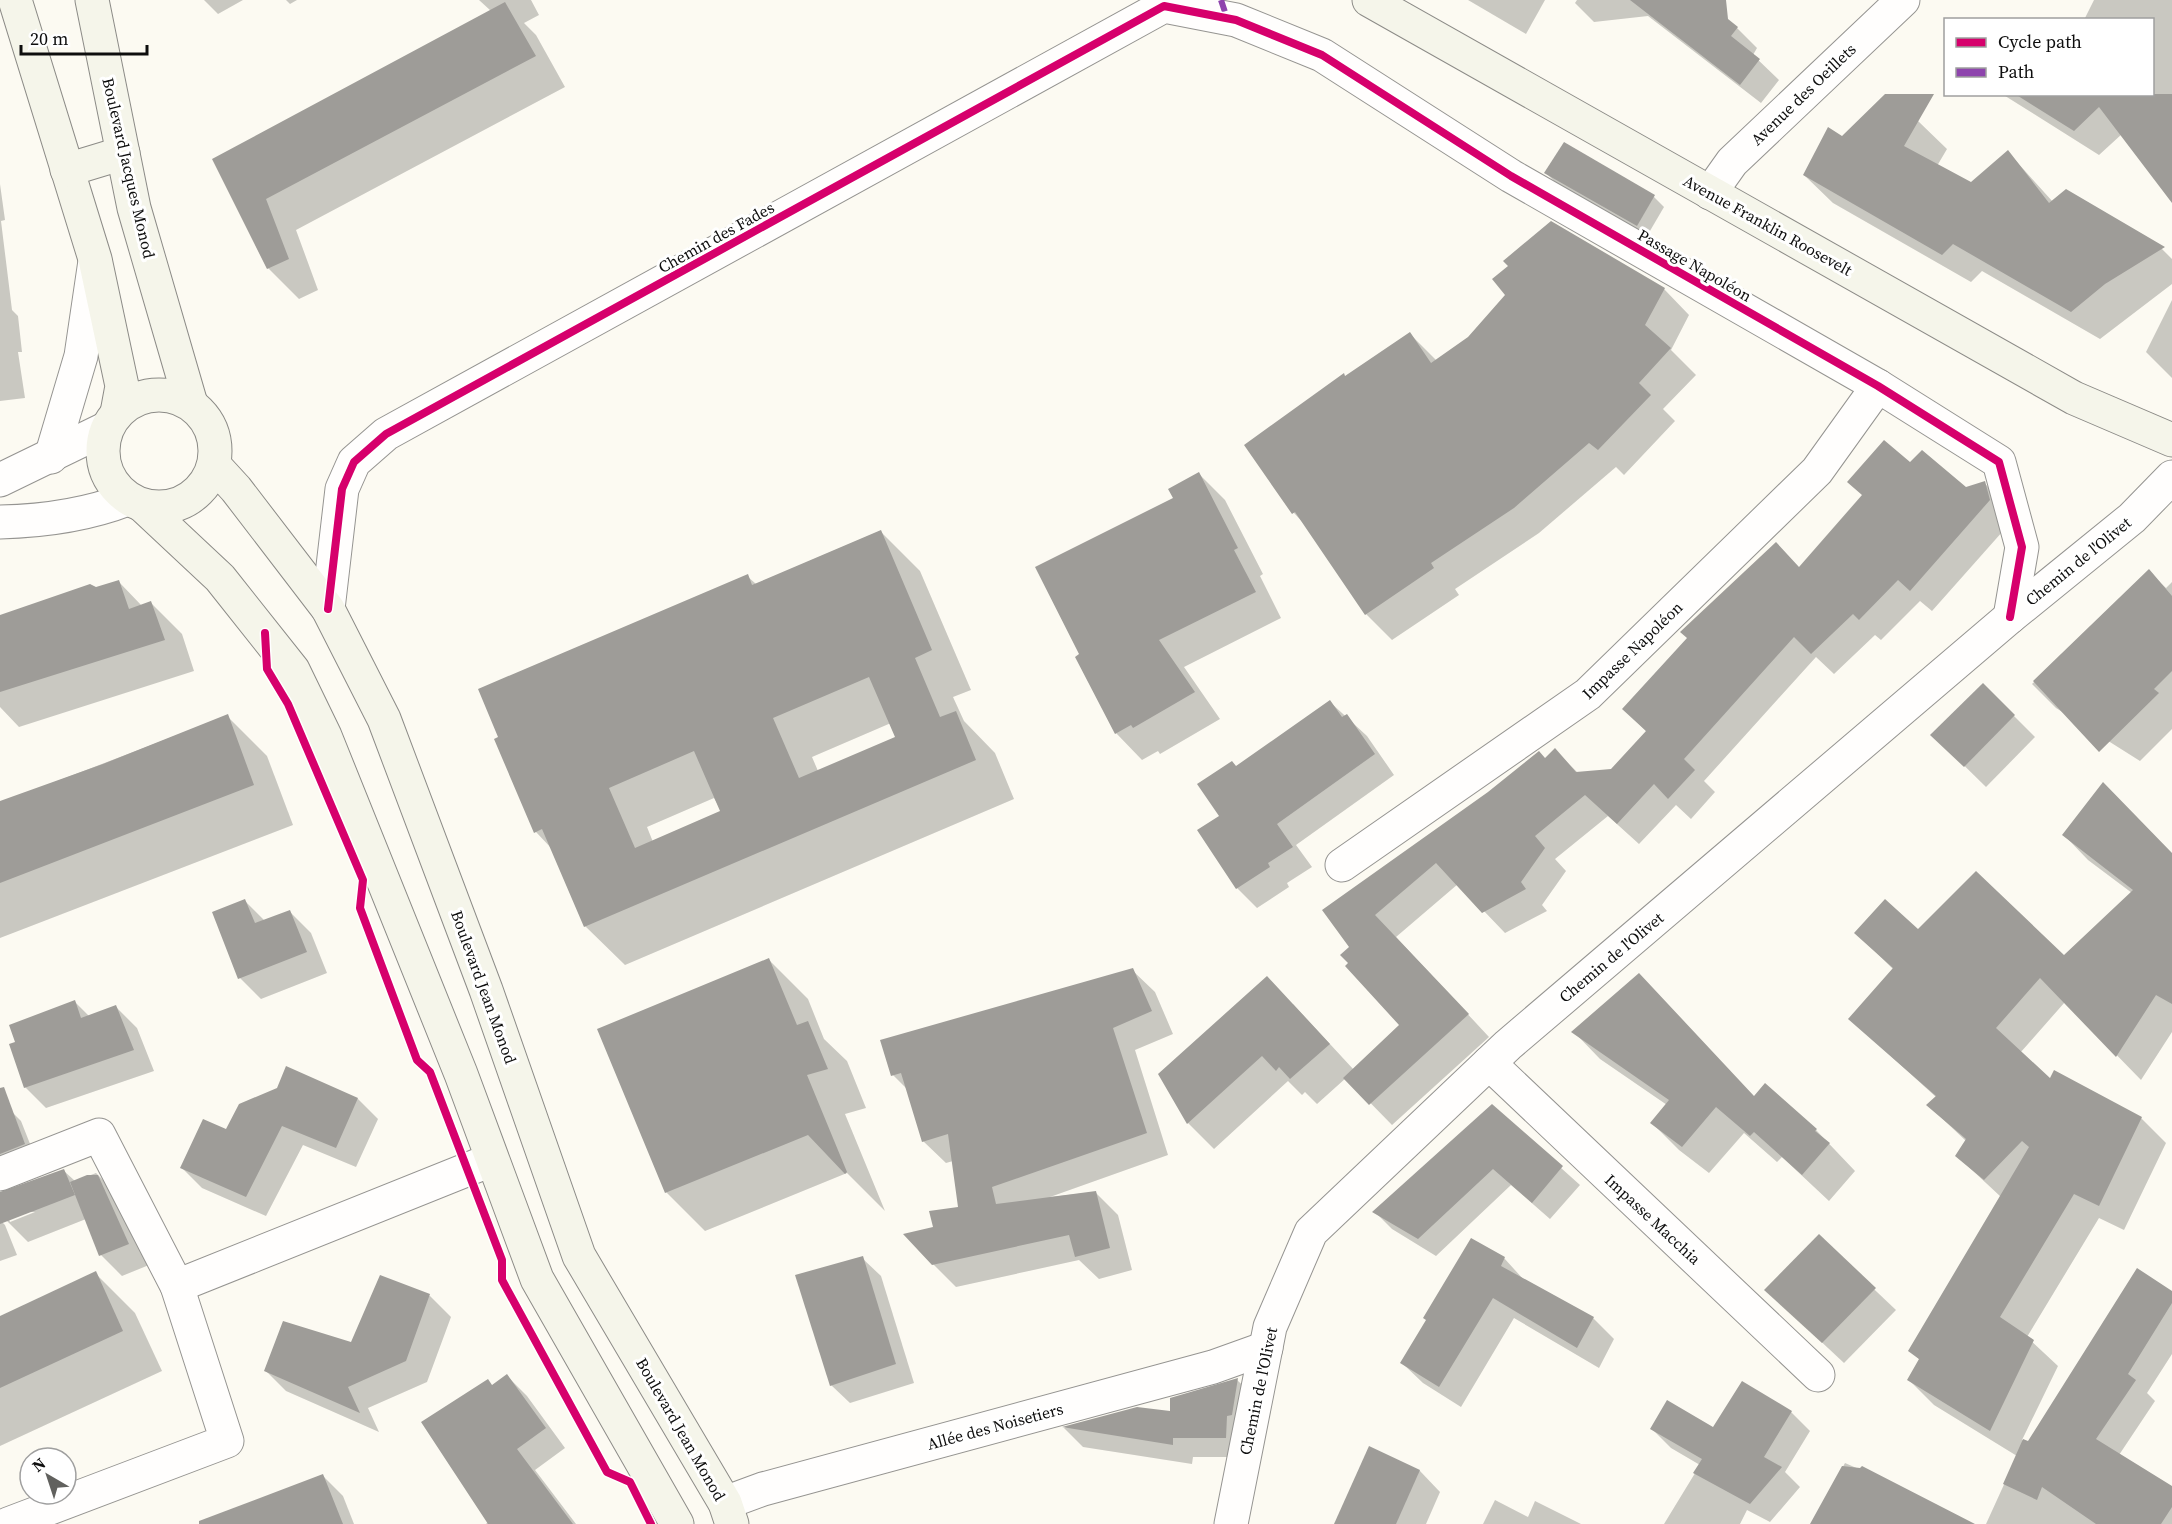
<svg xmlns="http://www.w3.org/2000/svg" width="2172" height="1524" font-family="'Source Serif 4',serif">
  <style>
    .shadow { fill: #0003; fill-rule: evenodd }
    .building { fill: #9e9c98; fill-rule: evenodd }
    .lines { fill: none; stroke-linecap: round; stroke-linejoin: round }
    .street-casing { stroke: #959491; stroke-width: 35 }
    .secondary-casing { stroke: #8c8b87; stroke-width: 35 }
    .street { stroke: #fffefd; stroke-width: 33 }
    .secondary { stroke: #f5f5ea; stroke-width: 33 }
    .quiet { stroke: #8e44ad; stroke-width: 6; stroke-dasharray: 12 6; stroke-linecap: butt }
    .cycleway-casing { stroke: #fff; stroke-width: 11 }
    .cycleway { stroke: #d6006c; stroke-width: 8 }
    .labels { text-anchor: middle; stroke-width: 6; stroke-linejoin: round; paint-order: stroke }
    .street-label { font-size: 16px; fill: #0e0e0e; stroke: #fff }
  </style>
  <rect width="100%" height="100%" fill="#fcfaf2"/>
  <!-- shadow -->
  <g class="shadow">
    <path d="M204 0H243L218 14Z"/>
    <path d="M286 0H297L290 4Z"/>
    <path d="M479 0H531L539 15 524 23 536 35 565 87 296 230 318 290 299 299 268 268 214 160 491 11Z"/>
    <path d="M1468 0H1545L1526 34Z"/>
    <path d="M1577 0H1702L1700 2 1737 28 1757 48 1753 55 1779 80 1761 103 1648 16 1594 22 1575 3Z"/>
    <path d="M2094 0H2172V200L2122 134 2099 155 2002 94H2152V20H2084Z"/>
    <path d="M1918 121 1947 149 1937 166 1971 184 2008 152 2053 202 2159 246 2172 259V284L2100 339 1982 271 1971 282 1833 203 1804 175 1842 138Z"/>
    <path d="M1564 144 1654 197 1664 207 1647 236 1556 183 1546 173Z"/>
    <path d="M0 184 5 220 1 221 12 310 18 316 22 352H18L25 398 0 401Z"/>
    <path d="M1664 289 1689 315 1671 350 1696 375 1663 409 1675 421 1624 475 1616 467 1539 533 1455 589 1459 595 1392 640 1366 614 1307 527 1294 513 1246 446 1410 334 1437 361Z"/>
    <path d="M2172 300V378L2146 352Z"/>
    <path d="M1910 464 1965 489 1984 483 2006 504 2011 522 1932 611 1920 601 1881 640 1875 635 1834 674 1816 657 1704 781 1715 792 1691 819 1676 805 1639 844 1608 816 1555 859 1566 871 1542 905 1547 911 1505 933 1458 884 1396 937 1489 1037 1392 1125 1346 1078 1317 1104 1305 1092 1302 1095 1288 1081 1214 1149 1188 1123 1160 1074 1293 1004 1354 1070 1401 1025 1350 963 1351 947 1324 910 1545 760 1555 750 1579 774 1611 770 1647 732 1624 709 1799 568Z"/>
    <path d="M1199 474 1225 500 1263 574 1260 576 1281 618 1184 667 1220 719 1160 754 1158 751 1142 760 1116 733 1175 498Z"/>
    <path d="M880 531 920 571 971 690 953 697 964 721 995 753 1014 799 625 965 585 926 552 849 536 832 500 738 747 576 756 584ZM891 723 897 738 818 771 812 757ZM714 798 722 812 653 842 647 827Z"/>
    <path d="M2149 572 2166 588 2172 582V729L2140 761 2056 708 2032 684Z"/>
    <path d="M119 582 142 606 151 603 182 634 194 671 19 727 0 707V617Z"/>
    <path d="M1983 685 2035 737 1986 787 1933 735Z"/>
    <path d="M1330 702 1367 736 1394 775 1296 845 1312 867 1287 883 1289 887 1257 908 1237 888 1221 817 1236 767Z"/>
    <path d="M227 716 267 756 293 825 0 938V803Z"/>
    <path d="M2064 835 2172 856V1032L2141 1080 2065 1002 2020 1053 2050 1080 2141 1118 2166 1143 2124 1230 2099 1218 2027 1337 2058 1366 2022 1440 2028 1443 2172 1292V1354L2147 1393 2155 1401 2119 1455 2172 1489V1524H1986L2017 1456 1934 1405 1909 1380 1920 1360 1910 1351 2001 1197 1957 1156 1966 1141 1928 1105 1936 1097 1850 1019 1893 969 1856 933 1918 931 2064 957 2132 893 2088 860Z"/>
    <path d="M245 901 265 921 290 912 311 933 327 973 261 999 240 978Z"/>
    <path d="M769 960 808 999 824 1039 847 1061 866 1108 845 1114 885 1211 847 1173 705 1231 666 1192Z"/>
    <path d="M1132 970 1155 992 1173 1034 1135 1050 1168 1155 1050 1197 1095 1192 1118 1215 1132 1270 1099 1279 1079 1260 956 1287 933 1264 935 1228 959 1209 953 1161 946 1163 923 1141 908 1090 893 1075Z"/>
    <path d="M75 1002 89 1016 116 1007 137 1028 154 1071 46 1108 25 1087 17 1043Z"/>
    <path d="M1574 1032 1755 1098 1816 1130 1855 1171 1829 1201 1782 1157 1777 1162 1744 1133 1709 1173 1679 1150 1652 1123 1667 1105 1600 1059Z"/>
    <path d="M358 1099 378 1119 356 1167 303 1145 266 1216 202 1188 182 1168 227 1131Z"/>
    <path d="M1492 1106 1580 1185 1550 1219 1511 1185 1436 1256 1392 1229 1375 1212Z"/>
    <path d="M11 1111 21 1121 34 1154 0 1169V1115Z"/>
    <path d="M64 1171 75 1181 96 1173 117 1194 149 1265 122 1276 101 1255 86 1219 28 1242 7 1221 0 1204V1193ZM28 1212H35L10 1222 9 1219Z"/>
    <path d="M0 1220 5 1225 17 1255 0 1261Z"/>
    <path d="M1819 1237 1896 1310 1844 1363 1766 1290Z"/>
    <path d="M862 1258 881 1276 914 1383 850 1403 831 1385Z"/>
    <path d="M1504 1258 1524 1280 1593 1318 1614 1339 1599 1368 1514 1318 1461 1407 1423 1383 1402 1363Z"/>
    <path d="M95 1273 135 1313 162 1371 0 1446V1317Z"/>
    <path d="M380 1277 430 1296 451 1317 427 1382 368 1408 379 1432 286 1391 265 1370 352 1344Z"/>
    <path d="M507 1376 527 1396 565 1448 535 1470 576 1524H486L488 1522 492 1386Z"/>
    <path d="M1237 1380 1257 1399 1245 1457H1193L1192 1464 1083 1447 1064 1428 1137 1409 1171 1412Z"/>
    <path d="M1791 1412 1810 1431 1785 1472 1800 1487 1770 1522 1747 1510 1740 1524H1664L1700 1465 1671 1448 1652 1429H1713Z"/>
    <path d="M1369 1448 1420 1471 1440 1492 1426 1524H1335Z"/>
    <path d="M1845 1463 1861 1470 1971 1524H1817L1814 1520Z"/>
    <path d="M322 1475 343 1496 354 1524H200Z"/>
    <path d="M1495 1500 1528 1517 1535 1501 1581 1524H1483Z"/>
  </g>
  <!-- building -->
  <g class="building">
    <path d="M1630 0H1726L1728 19 1738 27 1731 36 1760 59 1740 85Z"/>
    <path d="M505 2 536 56 266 199 289 259 267 269 212 159Z"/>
    <path d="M1885 94H1934L1904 146 1971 182 2008 150 2049 203 2066 189 2165 247 2105 284 2071 312 1953 244 1942 255 1803 175 1828 127 1842 136Z"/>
    <path d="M2015 94H2172V203L2099 107 2074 131Z"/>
    <path d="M1564 142 1655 195 1637 226 1544 173Z"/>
    <path d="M1551 221 1665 288 1645 325 1671 348 1639 383 1651 395 1598 450 1589 443 1514 508 1431 563 1434 568 1365 615 1295 512 1292 514 1244 445 1344 373 1345 376 1410 332 1431 363 1468 337 1505 295 1492 279 1508 266 1503 261Z"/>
    <path d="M1884 440 1910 462 1922 450 1966 487 1985 481 1990 500 1910 591 1898 580 1859 620 1853 614 1811 654 1794 637 1684 759 1695 770 1668 799 1654 784 1617 824 1585 795 1535 836 1545 848 1521 882 1526 889 1482 913 1436 863 1375 915 1469 1014 1369 1105 1343 1078 1399 1025 1345 966 1348 963 1340 955 1349 947 1322 910 1488 792 1539 751 1545 758 1555 748 1576 772 1611 769 1646 731 1622 709 1687 638 1680 632 1776 542 1799 567 1862 495 1847 482Z"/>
    <path d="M1199 472 1238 548 1234 550 1256 592 1159 640 1195 692 1133 728 1131 725 1115 734 1075 657 1079 654 1035 567 1173 498 1168 489Z"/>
    <path d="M881 530 932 650 915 658 940 717 956 711 976 760 584 927 542 829 534 833 494 739 498 737 478 689 748 574 752 585ZM869 677 895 737 799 778 773 718ZM694 751 720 811 635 848 609 788Z"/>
    <path d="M2149 569 2172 596V671L2154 689 2159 693 2099 752 2033 681Z"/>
    <path d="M119 580 129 609 151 601 165 640 0 692V615L90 584 96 587Z"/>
    <path d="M1983 683 2015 715 1964 767 1930 735Z"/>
    <path d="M1330 700 1342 717 1347 714 1375 754 1277 824 1293 847 1268 863 1270 867 1236 889 1197 830 1219 816 1197 784 1232 761 1236 766Z"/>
    <path d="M228 714 254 785 0 883V801L103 764Z"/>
    <path d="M2103 782 2172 853V1004L2156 995 2116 1057 2040 978 1996 1028 2050 1078 2054 1070 2142 1117 2099 1206 2074 1194 2000 1317 2034 1340 1990 1431 1907 1380 1919 1359 1908 1351 2029 1147 2022 1141 1984 1180 1955 1156 1966 1139 1926 1105 1936 1096 1848 1019 1893 968 1854 933 1885 899 1918 929 1976 871 2064 955 2133 890 2062 835Z"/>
    <path d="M245 899 255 923 290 910 307 952 238 979 212 912Z"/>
    <path d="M769 958 797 1025 808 1021 828 1069 807 1075 847 1172 845 1174 808 1135 665 1193 597 1029Z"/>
    <path d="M1133 968 1152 1011 1113 1028 1147 1133 992 1187 996 1204 1096 1191 1110 1248 1075 1257 1069 1235 932 1265 903 1234 933 1227 929 1211 958 1207 948 1134 922 1142 901 1073 891 1076 880 1040Z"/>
    <path d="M1639 973 1754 1096 1765 1083 1817 1129 1815 1131 1830 1143 1802 1175 1754 1132 1750 1136 1716 1107 1682 1147 1650 1123 1669 1100 1571 1032Z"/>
    <path d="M1267 976 1330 1044 1290 1079 1279 1067 1276 1071 1262 1056 1187 1124 1158 1074Z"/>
    <path d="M75 1000 81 1018 116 1005 134 1050 24 1088 9 1044 15 1042 9 1025Z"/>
    <path d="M286 1066 358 1098 336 1148 282 1126 246 1197 180 1168 203 1119 226 1129 239 1104 277 1088Z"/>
    <path d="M4 1087 25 1144 0 1154V1088Z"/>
    <path d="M1492 1104 1563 1166 1532 1203 1493 1169 1418 1239 1372 1212Z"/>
    <path d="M64 1169 75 1195 0 1224V1192Z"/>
    <path d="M87 1175H98L129 1244 99 1256 70 1182Z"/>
    <path d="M1819 1234 1876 1288 1822 1343 1764 1290Z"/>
    <path d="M1471 1238 1505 1257 1501 1266 1594 1317 1577 1348 1493 1298 1439 1387 1400 1363 1426 1320 1423 1318Z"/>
    <path d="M863 1256 896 1364 830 1386 795 1275Z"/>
    <path d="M2137 1268 2172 1291V1303L2128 1374 2136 1380 2096 1439 2172 1486V1507L2161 1524H2096L2042 1487 2037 1500 2003 1484 2023 1439 2028 1441Z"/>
    <path d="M96 1271 123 1331 0 1388V1316Z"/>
    <path d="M380 1275 430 1294 406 1361 348 1387 360 1413 264 1371 283 1321 351 1342Z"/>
    <path d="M507 1374 546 1428 517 1449 573 1524H488L421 1422 488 1379 492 1385Z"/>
    <path d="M1238 1378 1232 1415 1227 1416 1226 1438H1173V1445L1062 1427 1137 1407 1170 1411V1398Z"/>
    <path d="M1742 1381 1792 1411 1764 1457 1782 1467 1750 1504 1693 1473 1702 1459 1650 1429 1667 1400 1713 1427Z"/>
    <path d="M1369 1446 1420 1470 1396 1524H1334Z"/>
    <path d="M1842 1466 1860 1468 1862 1466 1975 1524H1810Z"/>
    <path d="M323 1474 343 1524H199V1521Z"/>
  </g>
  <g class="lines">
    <defs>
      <g id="street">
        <path d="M1710 193 1732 162 1903 0"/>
        <path d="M51 457 81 356 95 261"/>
        <path d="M0 480 107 428"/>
        <path d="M0 522C44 521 87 515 128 499"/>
        <path d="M328 609 342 489 354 462 386 434 1164 6 1236 20 1322 55 1511 176 1878 386 1999 462 2022 547 2010 617"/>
        <path d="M1342 865 1588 694 1817 471 1878 386"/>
        <path d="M1489 1063 1818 1375"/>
        <path d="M0 1174 99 1135 177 1286 227 1441 8 1524"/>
        <path d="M177 1286 491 1160"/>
        <path d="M725 1503 763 1489 1213 1367 1266 1348"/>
        <path d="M1231 1524 1270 1327 1311 1232 1508 1045 2010 617 2132 518 2172 477"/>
      </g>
      <g id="secondary">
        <path d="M15 0 95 259 122 386 117 413"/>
        <path d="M92 0 134 208 191 404"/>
        <path d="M1369 0 2074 398 2172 440"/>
        <path d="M67 170 123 153"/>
        <circle cx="159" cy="451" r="56"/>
        <path d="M214 465 236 489 328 609 384 719 486 990 579 1256 725 1503 732 1524"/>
        <path d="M142 505 220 578 293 670 325 736 461 1074 537 1279 677 1524"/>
      </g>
    </defs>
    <!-- street casing -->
    <use href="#street" class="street-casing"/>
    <!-- secondary casing -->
    <use href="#secondary" class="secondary-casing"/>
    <!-- street -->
    <use href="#street" class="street"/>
    <!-- secondary -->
    <use href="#secondary" class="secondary"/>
    <!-- quiet -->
    <path class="quiet" d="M1221 0 1227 18"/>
    <defs>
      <g id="cycleway">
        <path d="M328 609 342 489 354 462 386 434 1164 6 1236 20 1322 55 1511 176 1878 386 1999 462 2022 547 2010 617"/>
        <path d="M265 633 267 669 288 704 363 880 360 908 417 1060 430 1072 502 1260V1280L607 1472 630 1482 651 1524"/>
      </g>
    </defs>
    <!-- cycleway casing -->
    <use href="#cycleway" class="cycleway-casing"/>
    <!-- cycleway -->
    <use href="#cycleway" class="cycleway"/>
  </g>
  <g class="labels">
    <!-- street labels -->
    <g class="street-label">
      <text transform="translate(1803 94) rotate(-44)" y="6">Avenue des Oeillets</text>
      <text transform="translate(129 168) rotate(77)" y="6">Boulevard Jacques Monod</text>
      <text transform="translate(1768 225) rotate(29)" y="6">Avenue Franklin Roosevelt</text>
      <text transform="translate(716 237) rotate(-29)" y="6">Chemin des Fades</text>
      <text transform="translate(1695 265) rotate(30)" y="6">Passage Napoléon</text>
      <text transform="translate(2078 561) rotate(-39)" y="6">Chemin de l'Olivet</text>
      <text transform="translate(1632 650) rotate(-44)" y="6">Impasse Napoléon</text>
      <text transform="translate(1611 957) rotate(-40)" y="6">Chemin de l'Olivet</text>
      <text transform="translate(484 987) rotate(70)" y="6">Boulevard Jean Monod</text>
      <text transform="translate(1653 1219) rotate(43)" y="6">Impasse Macchia</text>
      <text transform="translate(1258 1391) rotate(-78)" y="6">Chemin de l'Olivet</text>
      <text transform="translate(995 1426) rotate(-15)" y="6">Allée des Noisetiers</text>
      <text transform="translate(681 1429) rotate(60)" y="6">Boulevard Jean Monod</text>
    </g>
  </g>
  <!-- legend -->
  <rect x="1944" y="18" width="210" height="78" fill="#ffffff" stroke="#9f9f9f" stroke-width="1.5"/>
  <rect x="1956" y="38" width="30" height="9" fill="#d6006c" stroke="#9f9f9f" stroke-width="1.5"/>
  <text x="1998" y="48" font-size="18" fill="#0e0e0e">Cycle path</text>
  <rect x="1956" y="68" width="30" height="9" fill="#8e44ad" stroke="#9f9f9f" stroke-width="1.5"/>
  <text x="1998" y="78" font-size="18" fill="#0e0e0e">Path</text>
  <!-- north arrow -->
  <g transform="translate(48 1476) rotate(321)"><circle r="28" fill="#ffffff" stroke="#9f9f9f" stroke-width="1.5"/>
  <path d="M0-4.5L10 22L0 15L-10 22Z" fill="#61615e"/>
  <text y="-9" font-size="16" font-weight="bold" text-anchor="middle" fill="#0e0e0e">N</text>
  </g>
  <!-- scale -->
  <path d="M21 45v9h126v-9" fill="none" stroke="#0e0e0e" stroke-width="3"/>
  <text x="30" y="45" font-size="18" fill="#0e0e0e" stroke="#ffffff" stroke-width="4.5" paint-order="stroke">20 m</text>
</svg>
